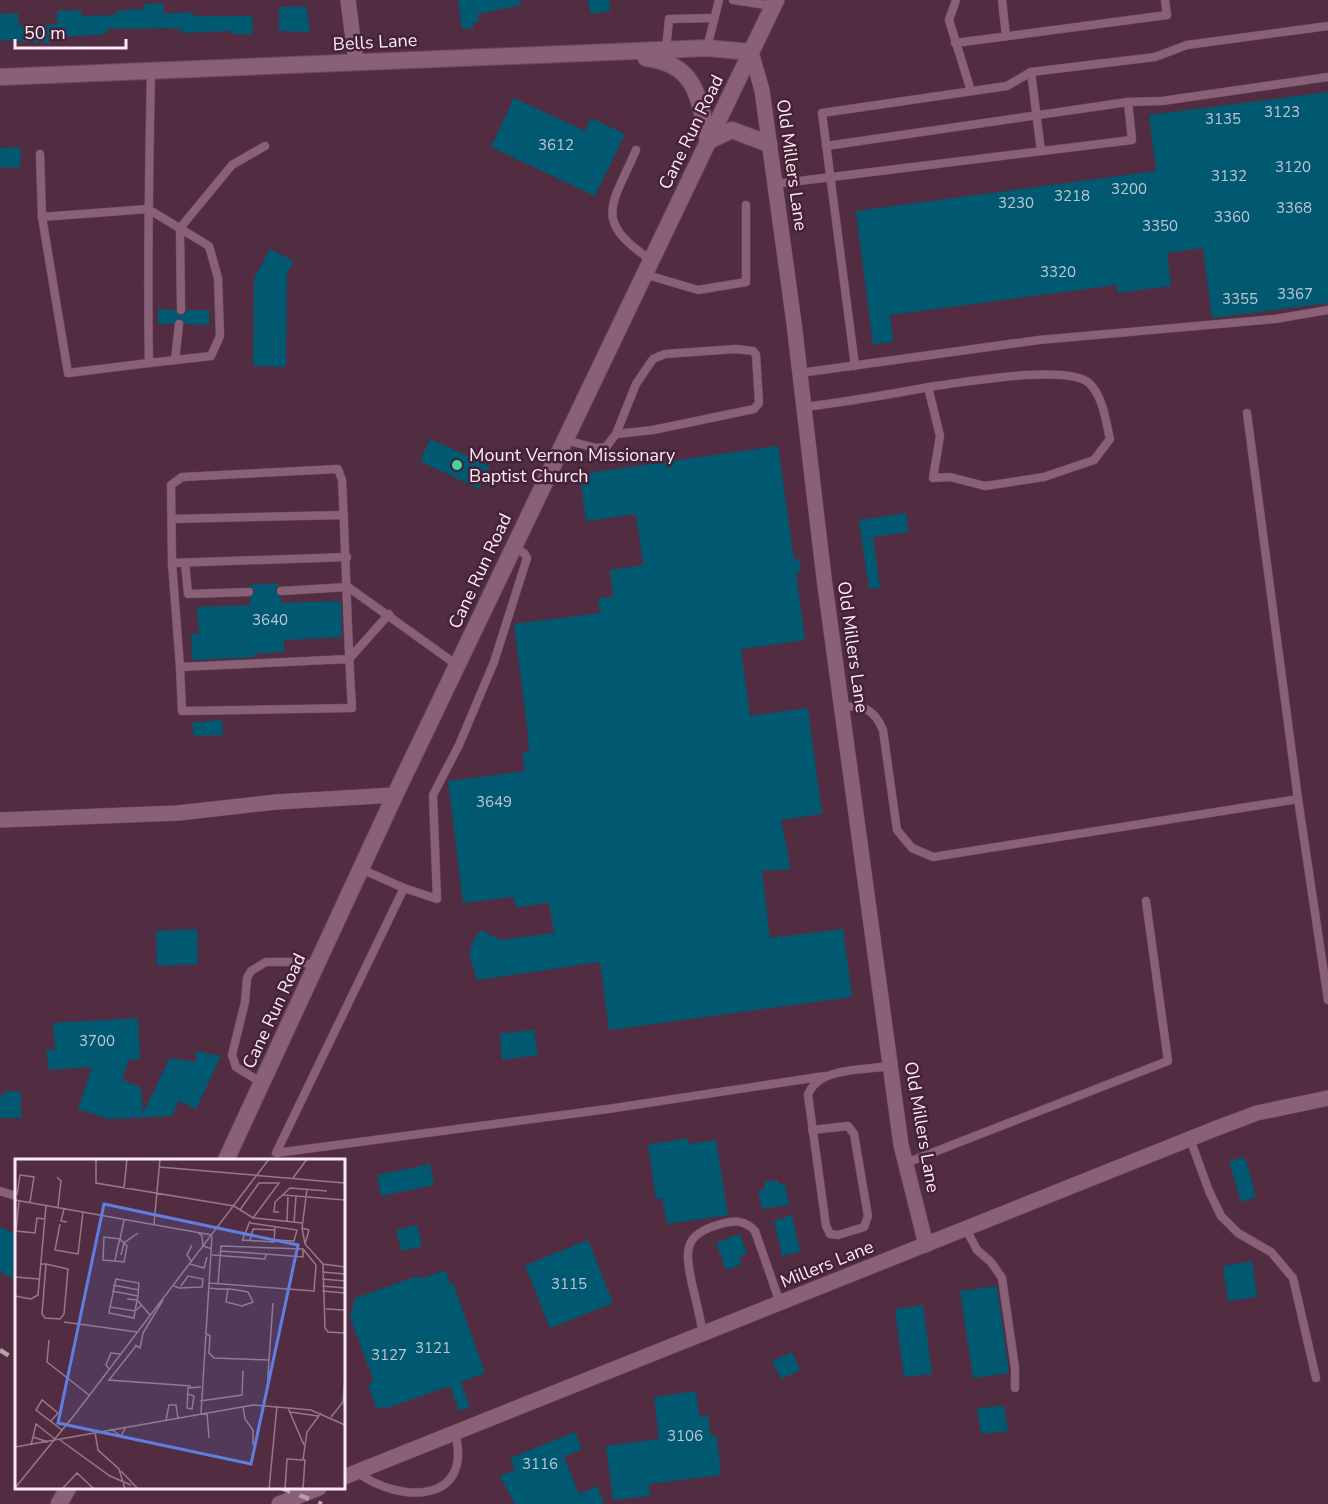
<svg xmlns="http://www.w3.org/2000/svg" width="1328" height="1504" font-family="'Nunito Sans',sans-serif">
  <style>
    .building { fill: #005871 }
    .lines { fill: none; stroke-linecap: round; stroke-linejoin: round }
    .service-casing { stroke: #6a4c5d; stroke-width: 9 }
    .minor-casing { stroke: #6a4c5d; stroke-width: 16 }
    .secondary-casing { stroke: #6a4c5d; stroke-width: 18 }
    .service { stroke: #896076; stroke-width: 8 }
    .minor { stroke: #896076; stroke-width: 15 }
    .secondary { stroke: #896076; stroke-width: 16 }
    .rail { stroke: #b89eac; stroke-width: 4.5; stroke-dasharray: 10 10; stroke-linecap: butt }
    .poi-dot { fill: #42d4a1; stroke: #462237; stroke-width: 2 }
    .labels { text-anchor: middle; stroke-width: 5; stroke-linejoin: round; paint-order: stroke }
    .number-label { font-size: 15px; fill: #bec6d3 }
    .street-label { font-size: 18px; fill: #fdeaf4; stroke: #462237 }
    .poi-label { font-size: 18px; fill: #fdeaf4; stroke: #462237; text-anchor: start }
    .inset-road { fill: none; stroke: #967989; stroke-width: 1.5 }
    .view { fill: #607de0; fill-opacity: 0.15; stroke: #607de0; stroke-width: 3 }
    .inset-edge { fill: none; stroke: #fdeaf4; stroke-width: 3 }
  </style>
  <rect width="100%" height="100%" fill="#522d42"/>
  <!-- building -->
  <g class="building">
    <path d="M458 0H520L521 5 478 14 479 22H473L474 28 462 29Z"/>
    <path d="M588 0H609L610 11 590 14Z"/>
    <path d="M163 3 164 14 193 12V16H252L253 34H232V31L182 33V29L174 30V28L106 29V34L49 38V43L0 40V14L18 13 19 26 46 25 57 24V11L81 10 82 16 115 15V11L144 9V4Z"/>
    <path d="M306 6 310 32 279 31V7Z"/>
    <path d="M1328 92V303L1212 318 1203 248 1167 253 1171 286 1118 293 1117 285 890 315 893 342 873 344 856 211 1156 171 1149 115Z"/>
    <path d="M514 98 585 131 591 118 625 134 595 196 491 147Z"/>
    <path d="M20 147 21 167 0 168V148Z"/>
    <path d="M270 249 294 261 287 273 286 367 253 366 254 279Z"/>
    <path d="M158 309 175 310 180 316 187 310H209V325L185 324 179 318 173 324H158Z"/>
    <path d="M430 439 490 466 479 489 420 461Z"/>
    <path d="M778 446 794 559H799L801 572 796 573 805 640 741 649 750 716 808 708 822 814 781 820 791 869 762 871 770 938 843 929 852 997 609 1030 600 962 477 980 469 953 474 939 481 930 501 940 554 933 549 903 516 907 513 897 463 903 448 781 525 771 522 753 529 752 527 726 514 624 600 613 598 598 613 597 610 570 643 565 636 514 586 521 581 484 587 473Z"/>
    <path d="M906 513 909 532 873 537 880 588 869 589 859 520Z"/>
    <path d="M280 583 275 591 281 597V603L341 601 342 637 284 640V652L254 654 255 657 192 660 191 634H199L197 607 250 605V598L255 591 249 585Z"/>
    <path d="M222 720 223 735 194 736 192 723Z"/>
    <path d="M197 929 198 964 157 966 156 931Z"/>
    <path d="M138 1018 140 1059 129 1060 122 1080 141 1087 143 1113 170 1058 196 1062V1051L221 1056 196 1109 179 1101 172 1116 108 1119 78 1109 92 1067 49 1070 46 1050H55L53 1023Z"/>
    <path d="M534 1030 538 1055 502 1060 500 1034Z"/>
    <path d="M5 1091 21 1092V1118H0V1095H4Z"/>
    <path d="M688 1138 689 1144 716 1140 728 1215 667 1224 662 1198 656 1199 648 1145Z"/>
    <path d="M1245 1157 1256 1197 1241 1202 1229 1161Z"/>
    <path d="M430 1164 434 1185 381 1196 377 1175Z"/>
    <path d="M778 1180 779 1185 785 1184 789 1205 762 1209 758 1191 765 1189 764 1182Z"/>
    <path d="M792 1215 800 1252 782 1256 774 1221Z"/>
    <path d="M417 1225 422 1246 402 1251 396 1230Z"/>
    <path d="M0 1227 16 1234V1280L0 1272Z"/>
    <path d="M740 1234 747 1254 739 1257 742 1264 726 1270 716 1243Z"/>
    <path d="M588 1240 613 1303 550 1328 525 1265Z"/>
    <path d="M1252 1261 1257 1297 1228 1301 1223 1266Z"/>
    <path d="M445 1270 450 1284 453 1283 485 1373 461 1382 470 1407 459 1411 450 1386 384 1409 383 1407 377 1409 368 1384 374 1382 350 1317 355 1298 418 1276 419 1279Z"/>
    <path d="M997 1286 1009 1373 973 1378 960 1291Z"/>
    <path d="M923 1305 932 1374 904 1377 895 1309Z"/>
    <path d="M792 1352 800 1370 781 1379 772 1361Z"/>
    <path d="M696 1391 699 1416 708 1415 711 1437 717 1436 721 1475 649 1484 650 1496 613 1500 606 1446 659 1439 654 1397Z"/>
    <path d="M1004 1406 1008 1431 981 1434 977 1408Z"/>
    <path d="M575 1432 582 1449 564 1457 579 1494 597 1486 604 1504H515L500 1476 515 1470 510 1458Z"/>
  </g>
  <g class="lines">
    <defs>
      <g id="service">
        <path d="M733 0 773 6"/>
        <path d="M956 0 949 20 971 91"/>
        <path d="M1002 0 1006 36"/>
        <path d="M955 43 1167 15 1165 0"/>
        <path d="M707 48 719 0"/>
        <path d="M666 50 669 19 714 18"/>
        <path d="M1031 72 1041 151"/>
        <path d="M826 146 1128 102"/>
        <path d="M636 150C612 206 592 220 651 260"/>
        <path d="M40 154 42 217"/>
        <path d="M775 184 1132 140 1128 102 1162 101 1328 77"/>
        <path d="M644 274 698 290 746 282V205"/>
        <path d="M181 310 180 228 232 165 265 146"/>
        <path d="M175 360 179 324"/>
        <path d="M149 363 211 356 220 336 218 278 209 246 148 209 42 217 68 373 149 363C147 266 149 169 151 71"/>
        <path d="M855 366 822 113 1007 86 1031 72 1155 57 1187 45 1328 26"/>
        <path d="M800 373 1039 340 1275 319 1328 310"/>
        <path d="M803 407C848 402 891 394 935 386 965 382 1068 364 1089 383 1103 396 1106 422 1110 439L1094 460 1044 477 985 486 950 477 933 478 940 436 928 387"/>
        <path d="M1247 413 1298 799"/>
        <path d="M565 440 596 448 606 447 616 434 653 430 754 409 759 403 756 355 753 351 736 349 665 354 653 359 636 384 616 434"/>
        <path d="M172 519 344 515"/>
        <path d="M172 563 347 557"/>
        <path d="M185 563 188 594 249 592"/>
        <path d="M281 591 348 587 457 665"/>
        <path d="M180 667 182 711 352 708C347 632 346 556 342 480L338 469 182 477 171 485 172 563 180 667 349 659 389 614"/>
        <path d="M841 707C864 705 874 709 883 730L897 830 912 848 933 857 1298 799 1328 1000"/>
        <path d="M361 869 404 888 437 899 433 795 459 745 494 662 527 558 524 553 513 547"/>
        <path d="M404 888 276 1153 608 1109 825 1076"/>
        <path d="M262 1083 236 1067 232 1055 245 1002 247 978 251 971 266 962H303L316 967"/>
        <path d="M812 1130 848 1126 854 1134 868 1216 864 1227 838 1235 830 1234 826 1226 808 1095C817 1067 865 1070 890 1066"/>
        <path d="M1190 1139 1209 1191 1221 1216 1238 1233 1271 1252 1293 1278 1316 1378"/>
        <path d="M906 1163 1168 1061 1146 901"/>
        <path d="M0 1191 16 1196"/>
        <path d="M966 1229 977 1250 991 1262 1002 1278 1015 1368V1388"/>
        <path d="M703 1334C700 1317 696 1300 692 1284 685 1250 683 1234 721 1224 734 1220 745 1220 755 1231L780 1303"/>
        <path d="M357 1472C399 1504 474 1504 455 1433"/>
      </g>
      <g id="minor">
        <path d="M348 0 356 62"/>
        <path d="M751 52 762 90 794 323 824 578 901 1145 926 1245"/>
        <path d="M0 820 178 813 276 802 395 795"/>
        <path d="M344 1477 1217 1128 1257 1113 1328 1098"/>
        <path d="M279 1504 319 1488"/>
      </g>
      <g id="secondary">
        <path d="M646 58C697 64 699 99 708 141L732 130 769 144"/>
        <path d="M0 77 707 48 751 52"/>
        <path d="M226 1160 395 795 776 0"/>
        <path d="M59 1504 68 1488"/>
      </g>
    </defs>
    <!-- service casing -->
    <use href="#service" class="service-casing"/>
    <!-- minor casing -->
    <use href="#minor" class="minor-casing"/>
    <!-- secondary casing -->
    <use href="#secondary" class="secondary-casing"/>
    <!-- service -->
    <use href="#service" class="service"/>
    <!-- minor -->
    <use href="#minor" class="minor"/>
    <!-- secondary -->
    <use href="#secondary" class="secondary"/>
    <!-- rail -->
    <g class="rail">
      <path d="M0 1350 16 1360"/>
      <path d="M281 1488 322 1504"/>
    </g>
  </g>
  <!-- markers -->
  <circle class="poi-dot" cx="457" cy="465" r="6"/>
  <g class="labels">
    <!-- number labels -->
    <g class="number-label">
      <text x="1282" y="117">3123</text>
      <text x="1223" y="124">3135</text>
      <text x="556" y="150">3612</text>
      <text x="1293" y="172">3120</text>
      <text x="1229" y="181">3132</text>
      <text x="1129" y="194">3200</text>
      <text x="1072" y="201">3218</text>
      <text x="1016" y="208">3230</text>
      <text x="1294" y="213">3368</text>
      <text x="1232" y="222">3360</text>
      <text x="1160" y="231">3350</text>
      <text x="1058" y="277">3320</text>
      <text x="1295" y="299">3367</text>
      <text x="1240" y="304">3355</text>
      <text x="270" y="625">3640</text>
      <text x="494" y="807">3649</text>
      <text x="97" y="1046">3700</text>
      <text x="569" y="1289">3115</text>
      <text x="433" y="1353">3121</text>
      <text x="389" y="1360">3127</text>
      <text x="685" y="1441">3106</text>
      <text x="540" y="1469">3116</text>
    </g>
    <!-- street labels -->
    <g class="street-label">
      <text transform="translate(375 42) rotate(-3)" y="6">Bells Lane</text>
      <text transform="translate(691 132) rotate(-64)" y="6">Cane Run Road</text>
      <text transform="translate(792 165) rotate(82)" y="6">Old Millers Lane</text>
      <text transform="translate(480 571) rotate(-65)" y="6">Cane Run Road</text>
      <text transform="translate(853 647) rotate(82)" y="6">Old Millers Lane</text>
      <text transform="translate(274 1011) rotate(-65)" y="6">Cane Run Road</text>
      <text transform="translate(922 1127) rotate(80)" y="6">Old Millers Lane</text>
      <text transform="translate(827 1264) rotate(-22)" y="6">Millers Lane</text>
    </g>
    <!-- poi labels -->
    <g class="poi-label">
      <text x="469" y="461">Mount Vernon Missionary<tspan x="469" dy="21">Baptist Church</tspan></text>
    </g>
  </g>
  <!-- overview -->
  <g transform="translate(15 1159)">
    <rect width="330" height="330" fill="#522d42"/>
    <path class="inset-road" d="M81 0V24L219 47 238 59 288 64M144 8 330 24M42 18 46 22 43 48M278 19 292 0M109 29 112 0M292 30 287 69 290 85 308 105 330 108M2 36 5 16 19 18 15 43M268 36 330 41M0 41 197 76M4 42 1 72 20 74 22 59 29 60M49 50 46 62 52 63M225 51 244 24H264L238 59M264 53H259L260 43 275 29 312 32M272 62 273 36M235 64 282 71 279 82 259 81M279 64 281 37M45 65 40 91 63 95 68 53M139 65 145 0M287 69 294 71 290 85M182 73 187 77 188 87 197 90M227 81 259 83 260 68M235 81 238 70 260 71M227 82 235 62M205 92 251 95M106 96 109 84 123 74M197 96 250 100 251 95 288 98V90M100 102 109 103 112 87 105 80 89 78 88 101 100 102 103 87 105 80 109 61M176 102 172 96 177 86M26 105H31L53 110 49 155 45 160 30 159 27 155 31 105M175 105 189 109 192 98M308 105 310 169 313 173 330 174M307 113 330 115M0 118 24 120M307 120 330 122M194 124 299 132 301 106 288 90 206 87 203 125M98 126 124 131M159 127 164 129 187 128 188 120 173 117 166 127M307 127 330 129M194 129 204 130H214L222 131 233 133 238 143 227 147 211 143 213 130M97 132 123 137M307 132 330 134M0 137 16 140 23 136 31 47M112 140 122 141 135 156M95 148 94 154 119 159 120 152 123 137 124 124 101 120 95 148 120 152 127 146M311 150 330 151M49 163 122 173M190 174 195 177 194 194 199 199 254 201 252 234M34 181 32 203 74 236M120 186 125 189 128 174 148 141M121 187 94 221 176 227M254 201 258 144M94 210 91 206 96 194 105 195M173 235 179 237 177 250 172 249 173 229 186 228M185 242 227 236 228 212M228 248 230 260 238 271V286M273 249 289 286M275 253 303 257M192 254 194 279M186 255 197 77M316 258 328 243 330 217M151 261 154 246H161L163 259M36 262 43 254 27 241 21 251 47 271M96 270 106 277 111 268M80 273 83 291 104 310 110 330M18 278 21 265 40 280M45 281 95 317 116 326M16 286 18 278 33 283M0 288 238 246 296 251 330 266M106 312 123 330M0 329 61 254 254 0M47 330 62 314 79 330M254 330 262 247M270 330 272 300 288 301 292 273 306 254M288 330 290 300"/>
    <path class="view" d="M89 45 283 86 236 305 43 264Z"/>
    <rect width="330" height="330" class="inset-edge"/>
  </g>
  <!-- scale -->
  <path d="M15 39v9h111v-9" fill="none" stroke="#fdeaf4" stroke-width="3"/>
  <text x="24" y="39" font-size="18" fill="#fdeaf4" stroke="#462237" stroke-width="4.5" paint-order="stroke">50 m</text>
</svg>
